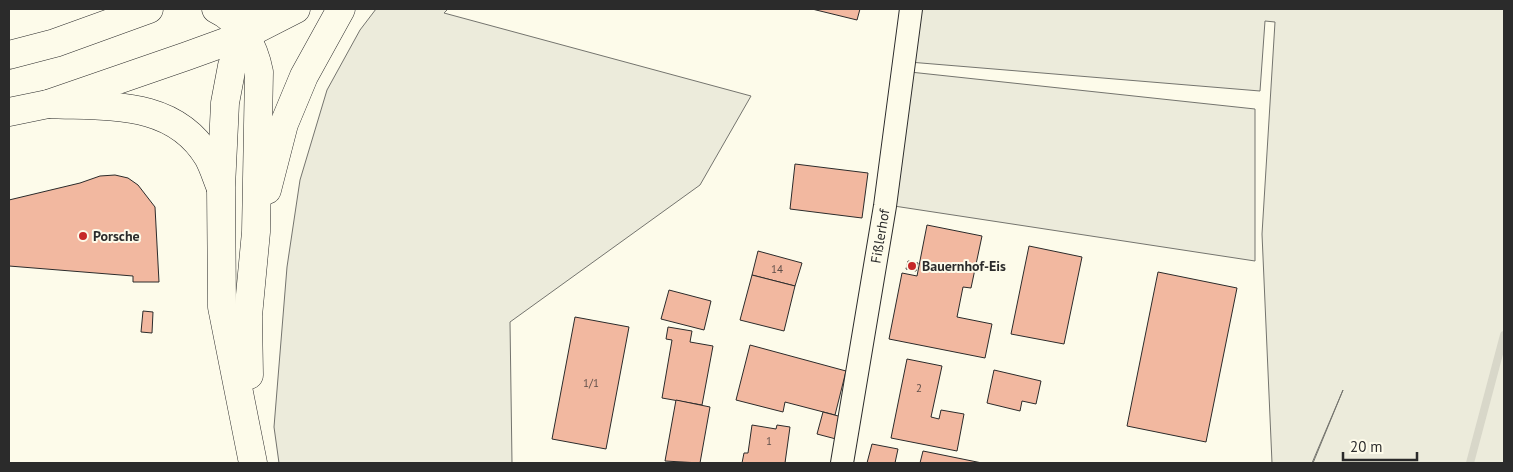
<svg xmlns="http://www.w3.org/2000/svg" width="1513" height="472" font-family="'PT Sans',sans-serif">
  <style>
    .green { fill: #ecebdb; stroke: #74746e }
    .lines { fill: none; stroke-linecap: round; stroke-linejoin: round }
    .stream { stroke: #d8d7c9; stroke-width: 8 }
    .building { fill: #f2b8a0; stroke: #2b2b2b }
    .minor-casing { stroke: #2b2b2b; stroke-width: 24 }
    .secondary-casing { stroke: #2b2b2b; stroke-width: 29 }
    .primary-casing { stroke: #2b2b2b; stroke-width: 29 }
    .minor { stroke: #fdfbea; stroke-width: 22 }
    .secondary { stroke: #fdfbea; stroke-width: 28 }
    .primary { stroke: #fdfbea; stroke-width: 28 }
    .poi-dot { fill: #c62828; stroke: #fdfbea; stroke-width: 2 }
    .labels { text-anchor: middle; stroke-width: 4; stroke-linejoin: round; paint-order: stroke }
    .number-label { font-size: 11px; fill: #5d4e48 }
    .poi-label { font-size: 14px; font-weight: bold; fill: #2b2b2b; stroke: #fdfbea; text-anchor: start }
    .street-label { font-size: 14px; fill: #2b2b2b; stroke: #fdfbea }
  </style>
  <rect width="100%" height="100%" fill="#fdfbea"/>
  <!-- green -->
  <g class="green">
    <path d="M376 9H448L444 13 751 96 700 185 510 322 512 463H279L274 427 287 267 300 180 327 90 360 30Z"/>
    <path d="M916 9H1504V463H1313L1343 390 1312 463H1272L1262 234 1275 22 1265 21 1260 91 909 62Z"/>
    <path d="M910 72 1255 109V261L894 206Z"/>
  </g>
  <g class="lines">
    <!-- stream -->
    <path class="stream" d="M1470 463 1504 335"/>
  </g>
  <!-- building -->
  <g class="building">
    <path d="M812 9H860L857 20Z"/>
    <path d="M795 164 868 173 862 218 790 209Z"/>
    <path d="M115 175 128 178 138 185 155 207 159 282H133V276L9 266V200L80 183 100 176Z"/>
    <path d="M927 225 982 236 971 288 963 287 957 317 992 324 985 358 889 339 902 273 917 276Z"/>
    <path d="M1029 246 1082 257 1064 344 1011 334Z"/>
    <path d="M758 251 802 263 795 286 752 275Z"/>
    <path d="M908 261 918 263 916 271 906 269Z"/>
    <path d="M1158 272 1237 288 1206 442 1127 426Z"/>
    <path d="M752 275 795 286 784 331 740 320Z"/>
    <path d="M669 290 711 301 704 330 661 319Z"/>
    <path d="M143 311 153 312 152 333 141 332Z"/>
    <path d="M575 317 629 327 606 449 552 439Z"/>
    <path d="M668 327 692 331 690 342 713 346 702 405 662 398 672 340 666 339Z"/>
    <path d="M750 345 846 371 835 415 785 402 783 412 736 400Z"/>
    <path d="M907 359 942 366 931 417 939 419 941 410 964 414 957 451 891 438Z"/>
    <path d="M994 370 1041 381 1036 404 1022 401 1020 411 987 403Z"/>
    <path d="M676 400 710 407 700 463 665 461Z"/>
    <path d="M823 412 842 417 836 439 817 434Z"/>
    <path d="M752 425 776 429 777 425 790 427 785 463H742L744 453H748Z"/>
    <path d="M872 444 898 449 895 463H867Z"/>
    <path d="M923 451 982 463H920Z"/>
  </g>
  <g class="lines">
    <defs>
      <g id="minor">
        <path id="s1" d="M842 463 885 206 911 9"/>
      </g>
      <g id="secondary">
        <path d="M216 9C240 20 254 46 259 72L256 232 248 316 249 375"/>
        <path d="M48 104C106 107 173 99 208 157 213 166 216 176 220 186"/>
        <path d="M267 190 284 124 304 76 341 9"/>
        <path d="M253 463 222 307 221 187 225 103 232 66 254 9"/>
      </g>
      <g id="primary">
        <path d="M9 55 55 43 149 9"/>
        <path d="M9 112 48 104 187 56 245 35 296 9"/>
      </g>
    </defs>
    <!-- minor casing -->
    <use href="#minor" class="minor-casing"/>
    <!-- secondary casing -->
    <use href="#secondary" class="secondary-casing"/>
    <!-- primary casing -->
    <use href="#primary" class="primary-casing"/>
    <!-- minor -->
    <use href="#minor" class="minor"/>
    <!-- secondary -->
    <use href="#secondary" class="secondary"/>
    <!-- primary -->
    <use href="#primary" class="primary"/>
  </g>
  <!-- markers -->
  <g class="poi-dot">
    <circle cx="83" cy="236" r="5"/>
    <circle cx="912" cy="266" r="5"/>
  </g>
  <g class="labels">
    <!-- number labels -->
    <g class="number-label">
      <text x="777" y="273">14</text>
      <text x="591" y="387">1/1</text>
      <text x="919" y="392">2</text>
      <text x="769" y="445">1</text>
    </g>
    <!-- poi labels -->
    <g class="poi-label">
      <text x="93" y="241">Porsche</text>
      <text x="922" y="271">Bauernhof-Eis</text>
    </g>
    <!-- street labels -->
    <g class="street-label">
      <text dy="5" stroke="none"><textPath href="#s1" startOffset="230">Fißlerhof</textPath></text>
    </g>
  </g>
  <!-- border -->
  <rect width="1513" height="472" fill="none" stroke="#2b2b2b" stroke-width="20"/>
  <!-- scale -->
  <path d="M1343 452v8h74v-8" fill="none" stroke="#2b2b2b" stroke-width="2.5"/>
  <text x="1350" y="452" font-size="15" fill="#2b2b2b" stroke="#fdfbea" stroke-width="4" paint-order="stroke">20 m</text>
</svg>
